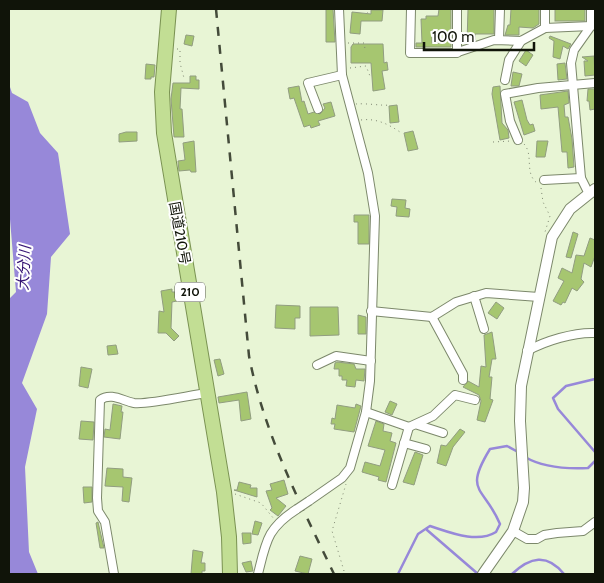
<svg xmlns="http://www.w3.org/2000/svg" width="604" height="583" font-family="Cabin,'Noto Sans JP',sans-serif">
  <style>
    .water { fill: #9788d9 }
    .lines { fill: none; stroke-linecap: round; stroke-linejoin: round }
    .stream { stroke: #9788d9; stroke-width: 2.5 }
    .building { fill: #a6c670; stroke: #919d80; fill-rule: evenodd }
    .minor-casing { stroke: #7c886b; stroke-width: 10 }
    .tertiary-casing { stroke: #7c886b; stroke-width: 12 }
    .trunk-casing { stroke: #7a9252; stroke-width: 16 }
    .path { stroke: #7e8671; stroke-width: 1; stroke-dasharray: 1 4; stroke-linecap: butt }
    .minor { stroke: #fff; stroke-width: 8 }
    .tertiary { stroke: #fff; stroke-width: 10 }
    .trunk { stroke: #c2de94; stroke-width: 14 }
    .rail { stroke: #444b3a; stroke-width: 2.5; stroke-dasharray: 9 9; stroke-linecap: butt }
    .minor-bridge-casing { stroke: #7c886b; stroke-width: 10; stroke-linecap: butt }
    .minor-bridge { stroke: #fff; stroke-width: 8 }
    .labels { text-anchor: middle; stroke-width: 4; stroke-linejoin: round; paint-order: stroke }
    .shield { fill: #fff; stroke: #585a53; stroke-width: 1 }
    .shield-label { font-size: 12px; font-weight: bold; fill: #101409 }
    .street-label { font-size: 14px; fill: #101409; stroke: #fff }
    .water-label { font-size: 15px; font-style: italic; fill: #351473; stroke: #fff }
  </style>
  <rect width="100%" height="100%" fill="#e8f5d5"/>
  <!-- water -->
  <path class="water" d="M9 84 12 93 28 102 40 133 58 153 70 234 51 257 47 314 22 383 37 409 25 467 29 552 38 574H9V299L16 292 9 207Z"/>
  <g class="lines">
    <!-- stream -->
    <g class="stream">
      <path d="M595 379 566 386 553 398 558 409 595 452"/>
      <path d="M525 457C542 467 568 469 588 468L595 461"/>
      <path d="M427 530 478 574"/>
      <path d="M398 574 418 534 430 526C449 532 477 544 496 532L500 524C484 486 463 493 490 449L507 446 518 452"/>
      <path d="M512 574C530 557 547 553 564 574"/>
    </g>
  </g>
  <!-- building -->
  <g class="building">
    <path d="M326 9H333L335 42H326Z"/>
    <path d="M439 9H451V47H416V43H422L421 19H426V16H438ZM432 31 444 32V43H432Z"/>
    <path d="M468 9H494V34H475V40L467 43Z"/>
    <path d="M511 9H539V24L533 28 519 27V35H505L508 25H510Z"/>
    <rect x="555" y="9" width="30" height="12"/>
    <path d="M371 10H383L382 21H361L360 34 350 33 352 12 371 14Z"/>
    <path d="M186 35 194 36 192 46 184 44Z"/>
    <path d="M550 36 571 44 568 49 563 46 560 59 553 57 554 41 549 38Z"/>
    <path d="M353 44H383L384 63 387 62 388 70 382 71 385 89 373 91 371 63H351V47Z"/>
    <path d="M526 50 533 55 526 66 519 61Z"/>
    <path d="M594 56 595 75 585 76 584 61H588L582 57Z"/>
    <path d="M565 63 567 79 558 80 557 64Z"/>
    <path d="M146 64 155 65 154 77H151V79H145Z"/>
    <path d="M513 72 522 74 519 86H511Z"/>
    <path d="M190 76H196V80H199V89L181 88 180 109H182L184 137H174L171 99 173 83H190Z"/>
    <path d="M299 86 302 102 304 101 308 114 314 112 320 114 325 108 323 104 331 102 335 116 318 121 320 125 311 128 310 125 304 127 294 98 290 99 288 88Z"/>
    <path d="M500 86 502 123 508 130 509 138 500 140 492 94 493 87Z"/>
    <path d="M588 89H595V109L590 110 589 101H587Z"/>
    <path d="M568 91 569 103 564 105 565 117H568L572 139 574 167 568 168 567 152H562L558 107 541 109 540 95Z"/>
    <path d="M522 100 527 120 530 125 533 124 535 131 524 135 514 102Z"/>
    <path d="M397 105 399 122 390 123 389 106Z"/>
    <path d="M413 131 418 149 408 151 404 133Z"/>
    <path d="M126 132H137V141L119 142V134Z"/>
    <path d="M194 141 196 172H191L190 170 179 171 178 161 185 160 183 143Z"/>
    <path d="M537 141H548L545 157H536Z"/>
    <path d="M392 199 406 200 405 208 410 209 409 217 396 216 397 207 391 206Z"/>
    <path d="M354 215H369V244H358V222H354Z"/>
    <path d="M573 232 578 234 571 258 566 257Z"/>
    <path d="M590 238 595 240V256L591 267 584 263 581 279 584 282 577 291 572 288 565 303 563 302 561 305 553 301 564 281 558 278 562 268 572 273 576 255 584 256Z"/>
    <path d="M172 289V292H175L177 301 172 302 171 328 179 336 174 341 166 333H158L159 311 164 312 161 291Z"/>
    <path d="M496 302 504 308 497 319 488 313Z"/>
    <path d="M276 305 300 306V318H295V329L275 328Z"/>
    <path d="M310 307H338L339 335 310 336Z"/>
    <path d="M358 315 366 317V334H358Z"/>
    <path d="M492 332 496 359H492L489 377H492L490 399 493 400 485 422 477 420 481 401 479 395 463 387 468 381 479 387 481 366 486 367 484 335Z"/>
    <path d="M116 345 118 354 108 355 107 346Z"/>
    <path d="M220 359 224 374 218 376 214 360Z"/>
    <path d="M337 362 354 364 356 369H365L364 381 356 380 355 387 346 386 347 380H342V376H339V369H334L335 363Z"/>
    <path d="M81 367 92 369 88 388 79 386Z"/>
    <path d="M247 392 251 419 241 421 239 400 219 403 218 397Z"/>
    <path d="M390 401 397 404 392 415 385 412Z"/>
    <path d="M113 404 122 406 121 412H123L120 439 104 437 105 429 110 430Z"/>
    <path d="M356 404 361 406 354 432 334 429 335 424H331L332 418 335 419 337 405 355 408Z"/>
    <path d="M81 421 94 422 93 440 79 439Z"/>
    <path d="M376 421 384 424 383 431 392 433 390 441 396 443 386 482 378 480 379 477 362 472 365 462 380 466 385 450 368 446Z"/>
    <path d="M460 429 465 432 453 447 446 466 437 463 441 445 446 446Z"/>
    <path d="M415 452 423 455 414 485 403 482Z"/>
    <path d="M107 468 123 469V477L132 478 129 502 122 501 123 487 105 486Z"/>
    <path d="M284 480 288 494 276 498 286 506 278 516 270 510 272 508 266 491 272 490 270 484Z"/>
    <path d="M239 482 251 485 250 488H257V497L234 490H237Z"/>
    <path d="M83 487H92V502L84 503Z"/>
    <path d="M255 521 262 523 258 535 252 534Z"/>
    <path d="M98 522 104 548H100L96 523Z"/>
    <path d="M242 533H251V543L243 544Z"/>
    <path d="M193 550 203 552 201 563H205V571H202V574H191Z"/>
    <path d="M300 556 312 559 308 574 295 571Z"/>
    <path d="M251 561 253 571 246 572 242 563Z"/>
  </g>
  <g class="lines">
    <defs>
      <g id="minor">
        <path d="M411 9 410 53H455L494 40 521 41 545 28 591 26"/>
        <path d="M545 28V9"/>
        <path d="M499 39 500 9"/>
        <path d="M457 53V9"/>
        <path d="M505 80 509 60 521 41"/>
        <path d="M318 109 308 83 342 75"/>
        <path d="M518 140 510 121 505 94 538 88 595 83"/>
        <path d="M544 180 581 178"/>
        <path d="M589 194 581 178 571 63 574 50 591 26V9"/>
        <path d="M474 296 484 329"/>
        <path d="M371 311 432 317 456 302 486 293 539 297"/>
        <path d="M432 317 463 374V380"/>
        <path d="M527 351C545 341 574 332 595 333"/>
        <path d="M317 365 336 356 371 361"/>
        <path d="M366 412 409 427 392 485"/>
        <path d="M418 425 443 433"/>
        <path d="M409 427 433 416 455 395 475 400"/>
        <path d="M404 443 426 449"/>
        <path d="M309 501 342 478 350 468 366 412 370 381 375 216 368 173 342 75 339 9"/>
        <path d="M513 531 527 539H537L544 535 557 533 583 531 595 522"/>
        <path d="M114 574 105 522 98 511 97 498 100 400C111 392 123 401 134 403 147 405 191 395 207 393"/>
        <path d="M258 574C266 542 267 528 297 509"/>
      </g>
      <path id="tertiary" d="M483 574 513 531 523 502 524 488 520 421 521 386 552 237 570 209 595 189"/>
      <path id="trunk" d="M169 9 162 92 164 133 224 492 229 537 230 574"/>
    </defs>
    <!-- minor casing -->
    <use href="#minor" class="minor-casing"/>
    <!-- tertiary casing -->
    <use href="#tertiary" class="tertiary-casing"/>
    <!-- trunk casing -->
    <use href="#trunk" class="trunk-casing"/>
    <!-- path -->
    <g class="path">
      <path d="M364 9 368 13"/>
      <path d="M348 43H364L365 49"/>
      <path d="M177 49H180V63L184 78"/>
      <path d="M350 68 366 66 370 76"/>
      <path d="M356 104C366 103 383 106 389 105"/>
      <path d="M361 120C376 118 388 124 400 132"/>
      <path d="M493 142 511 141"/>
      <path d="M524 144C534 155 524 173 537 183"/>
      <path d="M541 188 543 202 550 216 545 232"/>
      <path d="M235 494 261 503 274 519"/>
      <path d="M344 571 332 531 346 484"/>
    </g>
    <!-- minor -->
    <use href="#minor" class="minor"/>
    <!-- tertiary -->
    <use href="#tertiary" class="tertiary"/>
    <!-- trunk -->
    <use href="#trunk" class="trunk"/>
    <!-- rail -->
    <path class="rail" d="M216 9 249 356C264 434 300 503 334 574"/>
    <defs>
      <path id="minor-bridge" d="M297 509 309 501"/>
    </defs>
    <!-- minor-bridge casing -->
    <use href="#minor-bridge" class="minor-bridge-casing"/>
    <!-- minor-bridge -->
    <use href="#minor-bridge" class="minor-bridge"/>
  </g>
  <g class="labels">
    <!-- shield labels -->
    <rect class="shield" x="175" y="282.5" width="30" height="19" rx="4"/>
    <g class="shield-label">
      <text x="190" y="296">210</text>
    </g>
    <!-- street labels -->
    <g class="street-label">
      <text transform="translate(180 233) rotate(80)" y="5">国道210号</text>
    </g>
    <!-- water labels -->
    <g class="water-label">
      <text transform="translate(24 268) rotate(-87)" y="5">大分川</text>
    </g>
  </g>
  <!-- border -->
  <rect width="604" height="583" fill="none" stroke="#101409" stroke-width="20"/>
  <!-- scale -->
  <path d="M424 42v8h110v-8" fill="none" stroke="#101409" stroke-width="2.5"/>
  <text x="432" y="42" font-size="15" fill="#101409" stroke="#ffffff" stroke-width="4" paint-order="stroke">100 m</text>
</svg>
